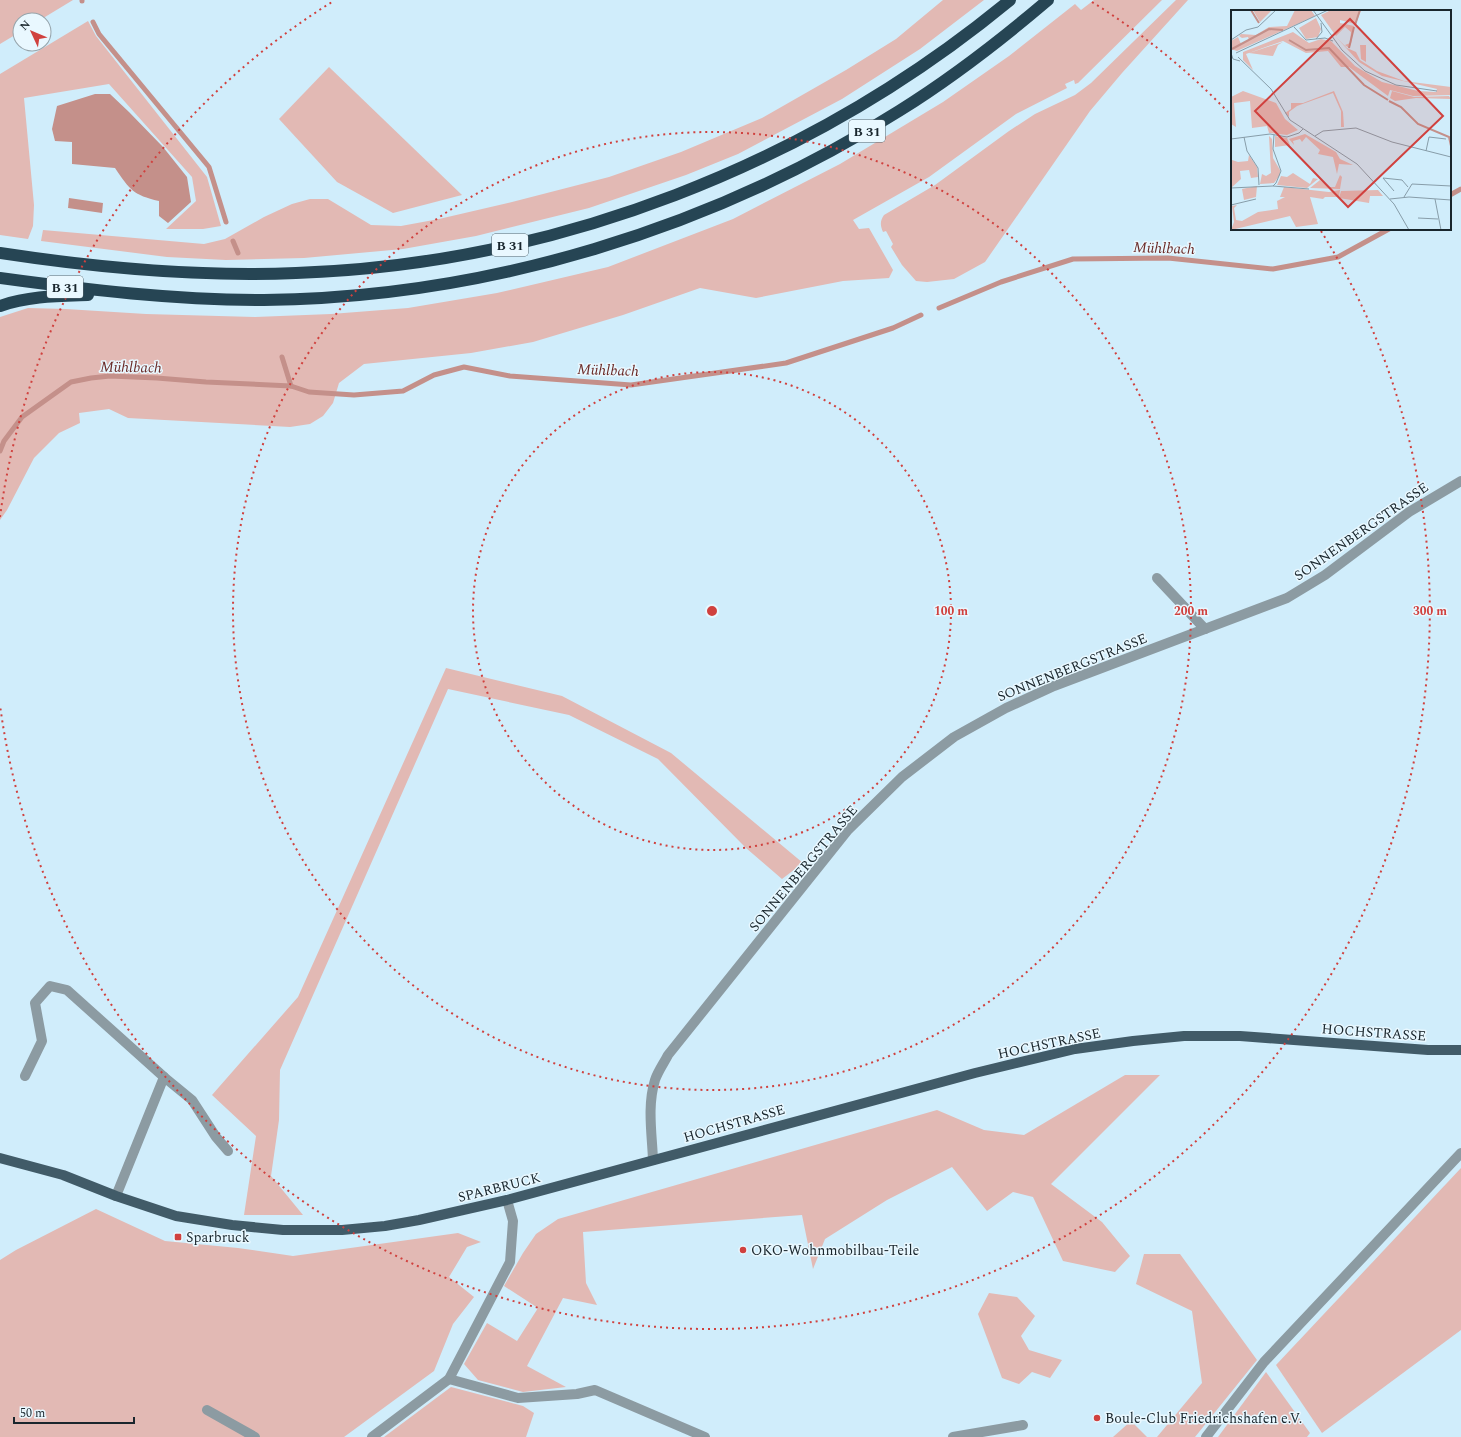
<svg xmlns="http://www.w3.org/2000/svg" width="1461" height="1437" font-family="Spectral,serif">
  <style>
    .green { fill: #e2b9b4 }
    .water { fill: #c4908a }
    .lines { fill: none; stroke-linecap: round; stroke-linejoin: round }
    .stream { stroke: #c4908a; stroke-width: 5 }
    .minor { stroke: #8c9ba2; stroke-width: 10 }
    .major { stroke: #415b68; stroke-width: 10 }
    .highway { stroke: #264554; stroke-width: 12 }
    .ring { fill: none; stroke: #d0413e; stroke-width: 2; stroke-dasharray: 2 4 }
    .poi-dot { fill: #d0413e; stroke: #e9f8ff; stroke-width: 1.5 }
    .labels { text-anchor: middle; stroke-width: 3; stroke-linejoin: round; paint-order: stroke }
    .shield { fill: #e9f8ff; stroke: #57656c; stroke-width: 1 }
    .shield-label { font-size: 13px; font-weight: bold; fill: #19262d }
    .street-label { font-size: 14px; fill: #19262d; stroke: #e9f8ff }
    .poi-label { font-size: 14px; fill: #19262d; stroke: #e9f8ff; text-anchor: start }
    .water-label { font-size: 15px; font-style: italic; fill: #6a2926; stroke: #e9f8ff }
    .inset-river { fill: none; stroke: #c4908a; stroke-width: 2 }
    .inset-road { fill: none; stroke: #879da9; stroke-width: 1 }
    .view { fill: #d0413e; fill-opacity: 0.15; stroke: #d0413e; stroke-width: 2 }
    .inset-edge { fill: none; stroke: #19262d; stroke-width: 2 }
    .centre { fill: #d0413e; stroke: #e9f8ff; stroke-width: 2 }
    .ring-label { font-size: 12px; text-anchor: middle; font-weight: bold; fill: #d0413e; stroke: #e9f8ff; stroke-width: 3; stroke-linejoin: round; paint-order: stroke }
  </style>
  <rect width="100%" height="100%" fill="#d0edfb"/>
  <!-- green -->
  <g class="green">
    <path d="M0 0H73L40 20H20V32L0 44Z"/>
    <path d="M943 0H984L920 49 842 99 738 154 686 175 589 208 476 236 403 249 304 258 226 260 167 257 41 241 43 230 204 244 225 239 264 217 292 204 310 199H328L371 225 401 226 439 219 512 202 609 177 681 152 762 118 846 70 896 39Z"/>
    <path d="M1094 0H1162L1078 83 1075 84 1074 80 1065 84 1067 88 1016 114 929 177 853 220 859 229 869 228 893 270 889 278 843 281 756 298 700 288 623 315 533 342 471 353 364 364 339 383 333 403 323 416 310 424 290 427 128 418 109 409 79 413 80 423 59 433 34 458 7 510 0 520V317L28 308 66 309 146 314 255 317 331 314 408 308 497 293 608 267 733 219 840 164 943 102 1009 56 1075 4 1081 10Z"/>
    <path d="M1176 0H1188L1122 73 1090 111 985 262 954 279 927 282 916 281 902 265 891 247 893 244 886 231 883 232C880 225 880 221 884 215L935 185 1009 131 1035 114 1075 95 1091 83Z"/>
    <path d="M88 21 96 36 207 177 221 226 203 229H166L196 201 192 177 109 84 24 98 34 205 33 226 28 239 0 235V74Z"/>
    <path d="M329 67 462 195 393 213 337 182 279 119Z"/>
    <path d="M446 668 562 696 671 753 803 863 782 879 746 848 658 759 569 715 448 689 280 1070 279 1120 271 1176 303 1215H244L256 1136 212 1095 298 997Z"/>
    <path d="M1125 1075H1160L1051 1184 1102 1222 1130 1256 1115 1272 1063 1261 1033 1197 1013 1192 987 1211 952 1167 887 1200 825 1239 813 1269 802 1215 583 1232 586 1283 597 1305 563 1298 527 1366 566 1387 523 1392 478 1380 464 1364 487 1323 517 1341 538 1308 504 1286 523 1253 536 1234 558 1219 937 1110 984 1130 1024 1135Z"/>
    <path d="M1461 1168V1330L1322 1433 1276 1365Z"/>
    <path d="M96 1209 165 1241 238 1248 293 1256 458 1233 481 1242 467 1247 449 1277 474 1297 453 1324 434 1371 344 1437H0V1260L16 1250Z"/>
    <path d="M1144 1254H1180L1257 1360 1195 1437H1157L1202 1383 1192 1311 1136 1284Z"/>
    <path d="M989 1293 1017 1297 1035 1316 1021 1336 1029 1350 1062 1360 1050 1378 1032 1372 1019 1384 1002 1378 978 1314Z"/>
    <path d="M1266 1372 1310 1433 1307 1437H1218Z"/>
    <path d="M451 1387 523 1406 534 1413 526 1437H384Z"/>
    <path d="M1131 1421 1147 1437H1113Z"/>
  </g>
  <!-- water -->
  <g class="water">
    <path d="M95 94H110L129 112 163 147 187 177 191 202 168 223 159 216V201C133 195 130 190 115 168L72 164V142L55 141 52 129 57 106Z"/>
    <path d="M69 198 103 203 102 213 68 208Z"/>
  </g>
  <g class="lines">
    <!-- stream -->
    <g class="stream">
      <path d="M82 0V1"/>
      <path d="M93 22 99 34 209 167 226 222"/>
      <path d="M1450 195 1461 189"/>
      <path d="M233 241 238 253"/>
      <path d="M939 308 1001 282 1073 259 1168 258 1273 269 1338 257 1389 229"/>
      <path d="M282 357 291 386"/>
      <path d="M0 451 4 441 22 417 71 382 91 378 110 376 157 378 206 382 291 386 309 392 354 395 403 391 434 375 464 367 510 376 631 385 786 363 893 328 921 315"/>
    </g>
    <!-- minor -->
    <g class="minor">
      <path d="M1157 578 1205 629"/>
      <path d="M25 1076 42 1041 35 1003 50 986 67 990 164 1077 192 1100 216 1137 228 1151"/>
      <path d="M653 1160C652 1134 647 1106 655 1080 658 1071 664 1063 668 1055L848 830 902 777 954 737 1006 708 1054 686 1287 598 1325 575 1409 512 1461 481"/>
      <path d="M116 1196 164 1077"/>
      <path d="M449 1379 518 1398 577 1394 595 1390 705 1437"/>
      <path d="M207 1410 255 1437"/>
      <path d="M372 1437 449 1379 510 1262 513 1221 507 1200"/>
      <path d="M953 1437 1023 1425"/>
      <path d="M1206 1437 1264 1362 1461 1153"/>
    </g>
    <!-- major -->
    <path class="major" d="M0 1158 63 1175 116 1196 176 1216 232 1225 283 1230H342L385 1226 419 1220 507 1200 975 1073 1075 1049 1133 1041 1184 1036H1240L1428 1050H1461"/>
    <!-- highway -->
    <g class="highway">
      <path d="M0 253C98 268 197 277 296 273 556 264 810 165 1010 0"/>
      <path d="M0 278C88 290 175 300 264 300 486 298 712 229 899 111 952 78 1001 40 1048 0"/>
      <path d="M0 306C28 296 58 296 88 295"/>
    </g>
  </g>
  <!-- distance rings -->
  <g class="ring">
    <circle cx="712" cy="611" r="239"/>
    <circle cx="712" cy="611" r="479"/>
    <path d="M0 517A718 718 0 0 1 332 2M1092 2A718 718 0 0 1 1228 112M1321 231A718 718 0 1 1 0 705"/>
  </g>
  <!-- markers -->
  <g class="poi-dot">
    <rect x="174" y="1233" width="8" height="8" rx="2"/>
    <circle cx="743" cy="1250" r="4"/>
    <circle cx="1097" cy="1418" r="4"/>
  </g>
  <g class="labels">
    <!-- shield labels -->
    <g class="shield">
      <rect x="849" y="120" width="36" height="22" rx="3"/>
      <rect x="492" y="234" width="36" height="22" rx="3"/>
      <rect x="47" y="276" width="36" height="22" rx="3"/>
    </g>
    <g class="shield-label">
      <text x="867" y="136">B 31</text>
      <text x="510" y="250">B 31</text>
      <text x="65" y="292">B 31</text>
    </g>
    <!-- street labels -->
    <g class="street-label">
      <text transform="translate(1361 531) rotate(-35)" y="5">SONNENBERGSTRASSE</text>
      <text transform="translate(1072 667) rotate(-22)" y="5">SONNENBERGSTRASSE</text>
      <text transform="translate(803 868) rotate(-50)" y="5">SONNENBERGSTRASSE</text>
      <text transform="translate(1374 1032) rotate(4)" y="5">HOCHSTRASSE</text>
      <text transform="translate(1049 1043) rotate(-12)" y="5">HOCHSTRASSE</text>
      <text transform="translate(734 1123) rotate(-16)" y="5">HOCHSTRASSE</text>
      <text transform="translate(499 1187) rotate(-14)" y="5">SPARBRUCK</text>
    </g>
    <!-- poi labels -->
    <g class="poi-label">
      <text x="186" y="1242">Sparbruck</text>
      <text x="751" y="1255">OKO-Wohnmobilbau-Teile</text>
      <text x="1105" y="1423">Boule-Club Friedrichshafen e.V.</text>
    </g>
    <!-- water labels -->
    <g class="water-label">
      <text transform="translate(1164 248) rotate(2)" y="5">Mühlbach</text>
      <text transform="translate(131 367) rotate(1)" y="5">Mühlbach</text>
      <text transform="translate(608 370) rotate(2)" y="5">Mühlbach</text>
    </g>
  </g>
  <!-- overview -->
  <g transform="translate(1231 10)">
    <rect width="220" height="220" fill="#d0edfb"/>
    <path d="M22 0H41L29 12ZM64 0H80L84 6 6 41 0 39V31L7 27 10 34 18 30 17 27 11 28 8 26 10 24 25 25 38 17 56 16ZM100 0H130L125 14 109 10V13L123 16 120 34 118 38 114 35 119 33 120 22 114 17 105 26 90 5ZM85 8 90 19 87 27 75 29 68 18ZM62 22 78 33 90 29 100 31 124 56 151 72 187 81 205 82 206 79 151 66 128 52 105 27 116 38 125 42 129 50 146 61 173 71 220 77V85L182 86 159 80 157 86 118 57H110L97 41 75 43 52 31 15 44 22 60 12 50V42ZM52 32 47 35 42 46 18 43ZM129 35H135V52L130 49ZM12 81 45 93 54 109 67 120 56 125 38 123 36 116 21 118 19 91 3 93 5 117 0 114V87ZM103 81 112 102 113 117H110V101L102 83 66 96 58 102V107L54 103 60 99V93H72ZM161 81 183 87 218 86 220 89 185 88 164 91 159 88ZM74 124 105 142 109 149 122 155 108 154 106 164 102 147 87 144 89 140 75 127 71 132 69 129 62 131 63 135 58 129ZM38 126 41 129 42 148 49 160V165L43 173 29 174 31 164 35 166 40 163ZM44 126 56 128 59 135 44 137ZM18 145 26 157 27 167 20 168 18 160 9 161 10 169 0 178V146L1 150 7 152 17 151ZM62 163 79 174 82 168 87 169 76 178 46 175 50 166 56 167ZM109 165 111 167 109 179 79 178 89 170 97 177H104ZM26 176 25 187 13 190 11 179ZM53 177 98 182 109 180 108 187H94L92 189 79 187 87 214 65 217 59 206 0 220 3 212 1 196 6 195 3 198 5 210 11 211 27 202 47 199 46 191 54 187H49ZM147 180 152 186H139L138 193 108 188 110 181Z" fill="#e2b9b4"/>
    <path class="inset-river" d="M20 0 28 13M124 15 129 0M58 30 75 40 98 38 133 75 157 90M118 38 123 17M1 39 38 19 52 20M158 91 170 97 187 114 218 127 220 136"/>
    <path class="inset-road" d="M82 0 111 40 134 61 165 75 206 81M63 17 75 30 94 28 102 31M85 29 91 22 90 13M0 30 15 20 27 17 45 0M0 43 2 49 9 51M5 43 97 0M7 47 40 79 59 110 126 154 163 194 178 220M84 126 92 121 125 118 161 132 220 147M13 127 16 141 27 158 28 175M0 129 39 124 56 127 68 123 72 119M195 141 198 127 215 129M42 176 78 179M0 178 42 176 45 173 50 161 42 139 43 125M163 181 152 168 171 170 177 177M173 187 181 174 220 176M159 189 178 187 220 190M204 189 210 220M0 195 25 189M187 208 207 209"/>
    <path class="view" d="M119 9 212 106 117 197 24 101Z"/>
    <rect width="220" height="220" class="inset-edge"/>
  </g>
  <circle cx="712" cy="611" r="6" class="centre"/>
  <g class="ring-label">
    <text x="951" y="615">100 m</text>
    <text x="1191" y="615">200 m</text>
    <text x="1430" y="615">300 m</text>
  </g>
  <!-- north arrow -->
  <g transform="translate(32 32) rotate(314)"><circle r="19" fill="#e9f8ff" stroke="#96a4ab"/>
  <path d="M0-3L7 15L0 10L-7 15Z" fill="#d0413e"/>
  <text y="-6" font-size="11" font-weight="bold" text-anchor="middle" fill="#19262d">N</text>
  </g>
  <!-- scale -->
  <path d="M14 1417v6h120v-6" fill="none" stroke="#19262d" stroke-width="2"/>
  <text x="20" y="1417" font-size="12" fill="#19262d" stroke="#e9f8ff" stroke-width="3" paint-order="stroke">50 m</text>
</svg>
